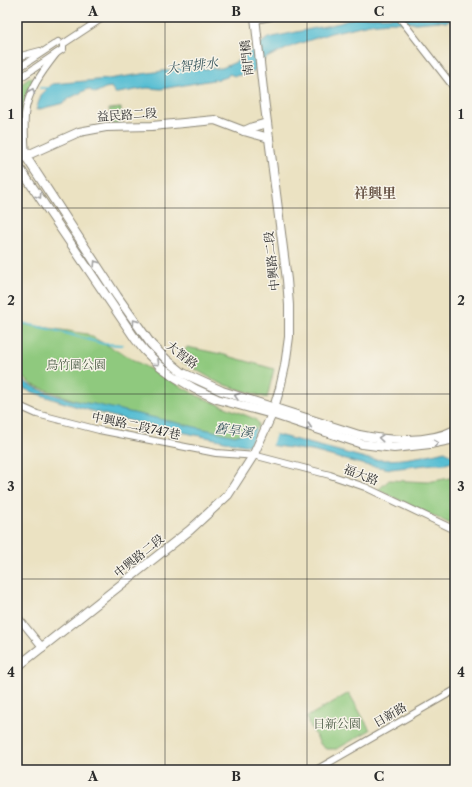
<svg xmlns="http://www.w3.org/2000/svg" width="472" height="787" font-family="'Libre Caslon Text','Noto Serif TC',serif">
  <style>
    .green { fill: #8fc97e; stroke: #5d7a54 }
    .water { fill: #56bed3; stroke: #40747f }
    .pier { fill: #ebe2c2 }
    .lines { fill: none; stroke-linecap: round; stroke-linejoin: round }
    .stream { stroke: #56bed3; stroke-width: 2 }
    .minor-casing { stroke: #8b8676; stroke-width: 8 }
    .tertiary-casing { stroke: #8b8676; stroke-width: 10 }
    .minor { stroke: #fff; stroke-width: 6 }
    .tertiary { stroke: #fff; stroke-width: 8 }
    .oneway { stroke: #a0a0a0 }
    .grid { fill: none; stroke: #2b2b2b; stroke-width: 1; stroke-opacity: 0.55 }
    .labels { text-anchor: middle; stroke-width: 3; stroke-linejoin: round; paint-order: stroke }
    .street-label { font-size: 12px; fill: #2b2b2b; stroke: #f7f3e8 }
    .park-label { font-size: 12px; fill: #495a44; stroke: #f7f3e8 }
    .water-label { font-size: 13px; font-style: italic; fill: #38575d; stroke: #f7f3e8 }
    .quarter-label { font-size: 14px; font-weight: bold; fill: #655143; stroke: #f7f3e8 }
    .neatline { fill: none; stroke: #2b2b2b; stroke-width: 1.5 }
    .grid-label { font-size: 13px; text-anchor: middle; font-weight: bold; fill: #2b2b2b }
  </style>
  <rect width="100%" height="100%" fill="#f7f3e8"/>
  <filter id="ink" filterUnits="userSpaceOnUse"><feTurbulence type="fractalNoise" baseFrequency=".025" numOctaves="2"/><feDisplacementMap in="SourceGraphic" scale="8" xChannelSelector="R" yChannelSelector="G"/><feConvolveMatrix kernelMatrix="1 2 1 2 8 2 1 2 1" color-interpolation-filters="sRGB"/></filter>
  <filter id="wash" filterUnits="userSpaceOnUse"><feTurbulence type="fractalNoise" baseFrequency=".012" numOctaves="4" result="noise"/><feDisplacementMap in="SourceGraphic" scale="16" xChannelSelector="R" yChannelSelector="G"/><feGaussianBlur stdDeviation="0.9" result="paint"/><feColorMatrix in="noise" values="0 0 0 0 0 0 0 0 0 0 0 0 0 0 0 0 0 1.4 0 .05"/><feComposite in="paint" operator="in"/></filter>
  <g filter="url(#wash)">
    <rect width="100%" height="100%" fill="#ebe2c2"/>
    <!-- green -->
    <g class="green">
      <path d="M31 77 33 79C24 99 21 112 21 133L17 127V87Z"/>
      <path d="M121 108V124H112L109 109Z"/>
      <path d="M17 323 87 334 198 396 255 419 258 423V429L246 437 225 436 82 403 33 385 17 374Z"/>
      <path d="M187 347 221 354 274 369 267 398 219 383 179 360Z"/>
      <path d="M455 477V526L378 490 389 480 428 482Z"/>
      <path d="M349 693 370 730 337 749H326L321 745 308 723 307 717Z"/>
    </g>
    <!-- water -->
    <g class="water">
      <path d="M355 17H445L454 20 446 22 438 21 416 23 389 22 369 24 331 33 295 45 266 58 253 72 235 76 229 74 227 77 219 79 161 89 147 88 118 93H115L111 87 105 88 95 93 88 89 70 98 64 103 36 110 41 95 52 84 108 79 183 68 197 69 222 68 236 62 268 38 340 23Z"/>
      <path d="M17 377C33 390 73 402 94 404L235 436 255 429 369 459C396 462 420 457 445 451L452 456 455 454V461L446 464H434L391 469 365 465 312 451 269 445H244C168 429 89 415 17 386Z"/>
    </g>
    <!-- pier -->
    <path class="pier" d="M257 427 276 434 271 447H257L250 445Z"/>
    <g class="lines">
      <!-- stream -->
      <g class="stream">
        <path d="M40 88H50"/>
        <path d="M17 322 58 331 104 344 122 345"/>
      </g>
    </g>
  </g>
  <g filter="url(#ink)">
    <g class="lines">
      <defs>
        <g id="minor">
          <path d="M399 17 455 89"/>
          <path d="M255 20 271 17"/>
          <path d="M17 57 40 51"/>
          <path d="M17 69 58 42"/>
          <path d="M17 80 63 49V44L104 17"/>
          <path d="M26 156C25 143 24 129 25 115 27 92 42 72 56 54"/>
          <path d="M17 405 37 414 99 430 216 453 257 456 330 475 365 487 455 530"/>
          <path d="M17 616 43 648"/>
          <path d="M316 770 455 690"/>
        </g>
        <g id="tertiary">
          <path d="M244 131 253 127 267 123"/>
          <path d="M17 143 117 296 151 344 166 359 183 373 222 391 359 435C388 441 428 444 455 430"/>
          <path d="M21 158 79 132 106 127 152 126 215 120 244 131 269 138"/>
          <path d="M17 164 136 340 144 350 160 366 175 377 195 389 217 399 272 414 362 444 394 448 430 444 455 439"/>
          <path d="M17 667 190 530 228 495 253 456 272 414 280 388 285 366 289 337V305L287 280 264 99 255 17"/>
        </g>
      </defs>
      <!-- minor casing -->
      <use href="#minor" class="minor-casing"/>
      <!-- tertiary casing -->
      <use href="#tertiary" class="tertiary-casing"/>
      <!-- minor -->
      <use href="#minor" class="minor"/>
      <!-- tertiary -->
      <use href="#tertiary" class="tertiary"/>
    </g>
    <!-- one-way arrows -->
    <defs><path id="oneway-chevron" d="M-2-3.5L2.5 0L-2 3.5" fill="none" stroke-width="1.6" stroke-linecap="round" stroke-linejoin="round"/></defs>
    <g class="oneway">
      <use href="#oneway-chevron" transform="translate(32 91) rotate(-68)"/>
      <use href="#oneway-chevron" transform="translate(39 196) rotate(56)"/>
      <use href="#oneway-chevron" transform="translate(96 263) rotate(-123)"/>
      <use href="#oneway-chevron" transform="translate(135 322) rotate(-125)"/>
      <use href="#oneway-chevron" transform="translate(157 363) rotate(43)"/>
      <use href="#oneway-chevron" transform="translate(237 396) rotate(-163)"/>
      <use href="#oneway-chevron" transform="translate(309 427) rotate(18)"/>
      <use href="#oneway-chevron" transform="translate(381 438) rotate(-175)"/>
      <use href="#oneway-chevron" transform="translate(436 443) rotate(-9)"/>
    </g>
  </g>
  <!-- grid -->
  <path class="grid" d="M165 17V770M307 17V770M17 208H455M17 394H455M17 579H455"/>
  <g class="labels">
    <!-- street labels -->
    <g class="street-label">
      <text transform="translate(247 58) rotate(-96)" y="4">南門橋</text>
      <text transform="translate(127 115) rotate(-4)" y="4">益民路二段</text>
      <text transform="translate(272 261) rotate(-96)" y="4">中興路二段</text>
      <text transform="translate(182 355) rotate(38)" y="4">大智路</text>
      <text transform="translate(136 426) rotate(12)" y="4">中興路二段747巷</text>
      <text transform="translate(361 475) rotate(21)" y="4">福大路</text>
      <text transform="translate(139 556) rotate(-39)" y="4">中興路二段</text>
      <text transform="translate(390 715) rotate(-30)" y="4">日新路</text>
    </g>
    <!-- park labels -->
    <g class="park-label">
      <text x="76" y="369">鳥竹圍公園</text>
      <text x="337" y="728">日新公園</text>
    </g>
    <!-- water labels -->
    <g class="water-label">
      <text transform="translate(192 65) rotate(-7)" y="5">大智排水</text>
      <text transform="translate(234 430) rotate(8)" y="5">舊旱溪</text>
    </g>
    <!-- quarter labels -->
    <g class="quarter-label">
      <text x="375" y="198">祥興里</text>
    </g>
  </g>
  <!-- margin -->
  <rect width="472" height="787" fill="none" stroke="#f7f3e8" stroke-width="44"/>
  <rect x="22" y="22" width="428" height="743" class="neatline"/>
  <g class="grid-label">
    <text x="93" y="16">A</text>
    <text x="236" y="16">B</text>
    <text x="379" y="16">C</text>
    <text x="11" y="119">1</text>
    <text x="461" y="119">1</text>
    <text x="11" y="305">2</text>
    <text x="461" y="305">2</text>
    <text x="11" y="491">3</text>
    <text x="461" y="491">3</text>
    <text x="11" y="677">4</text>
    <text x="461" y="677">4</text>
    <text x="93" y="781">A</text>
    <text x="236" y="781">B</text>
    <text x="379" y="781">C</text>
  </g>
</svg>
